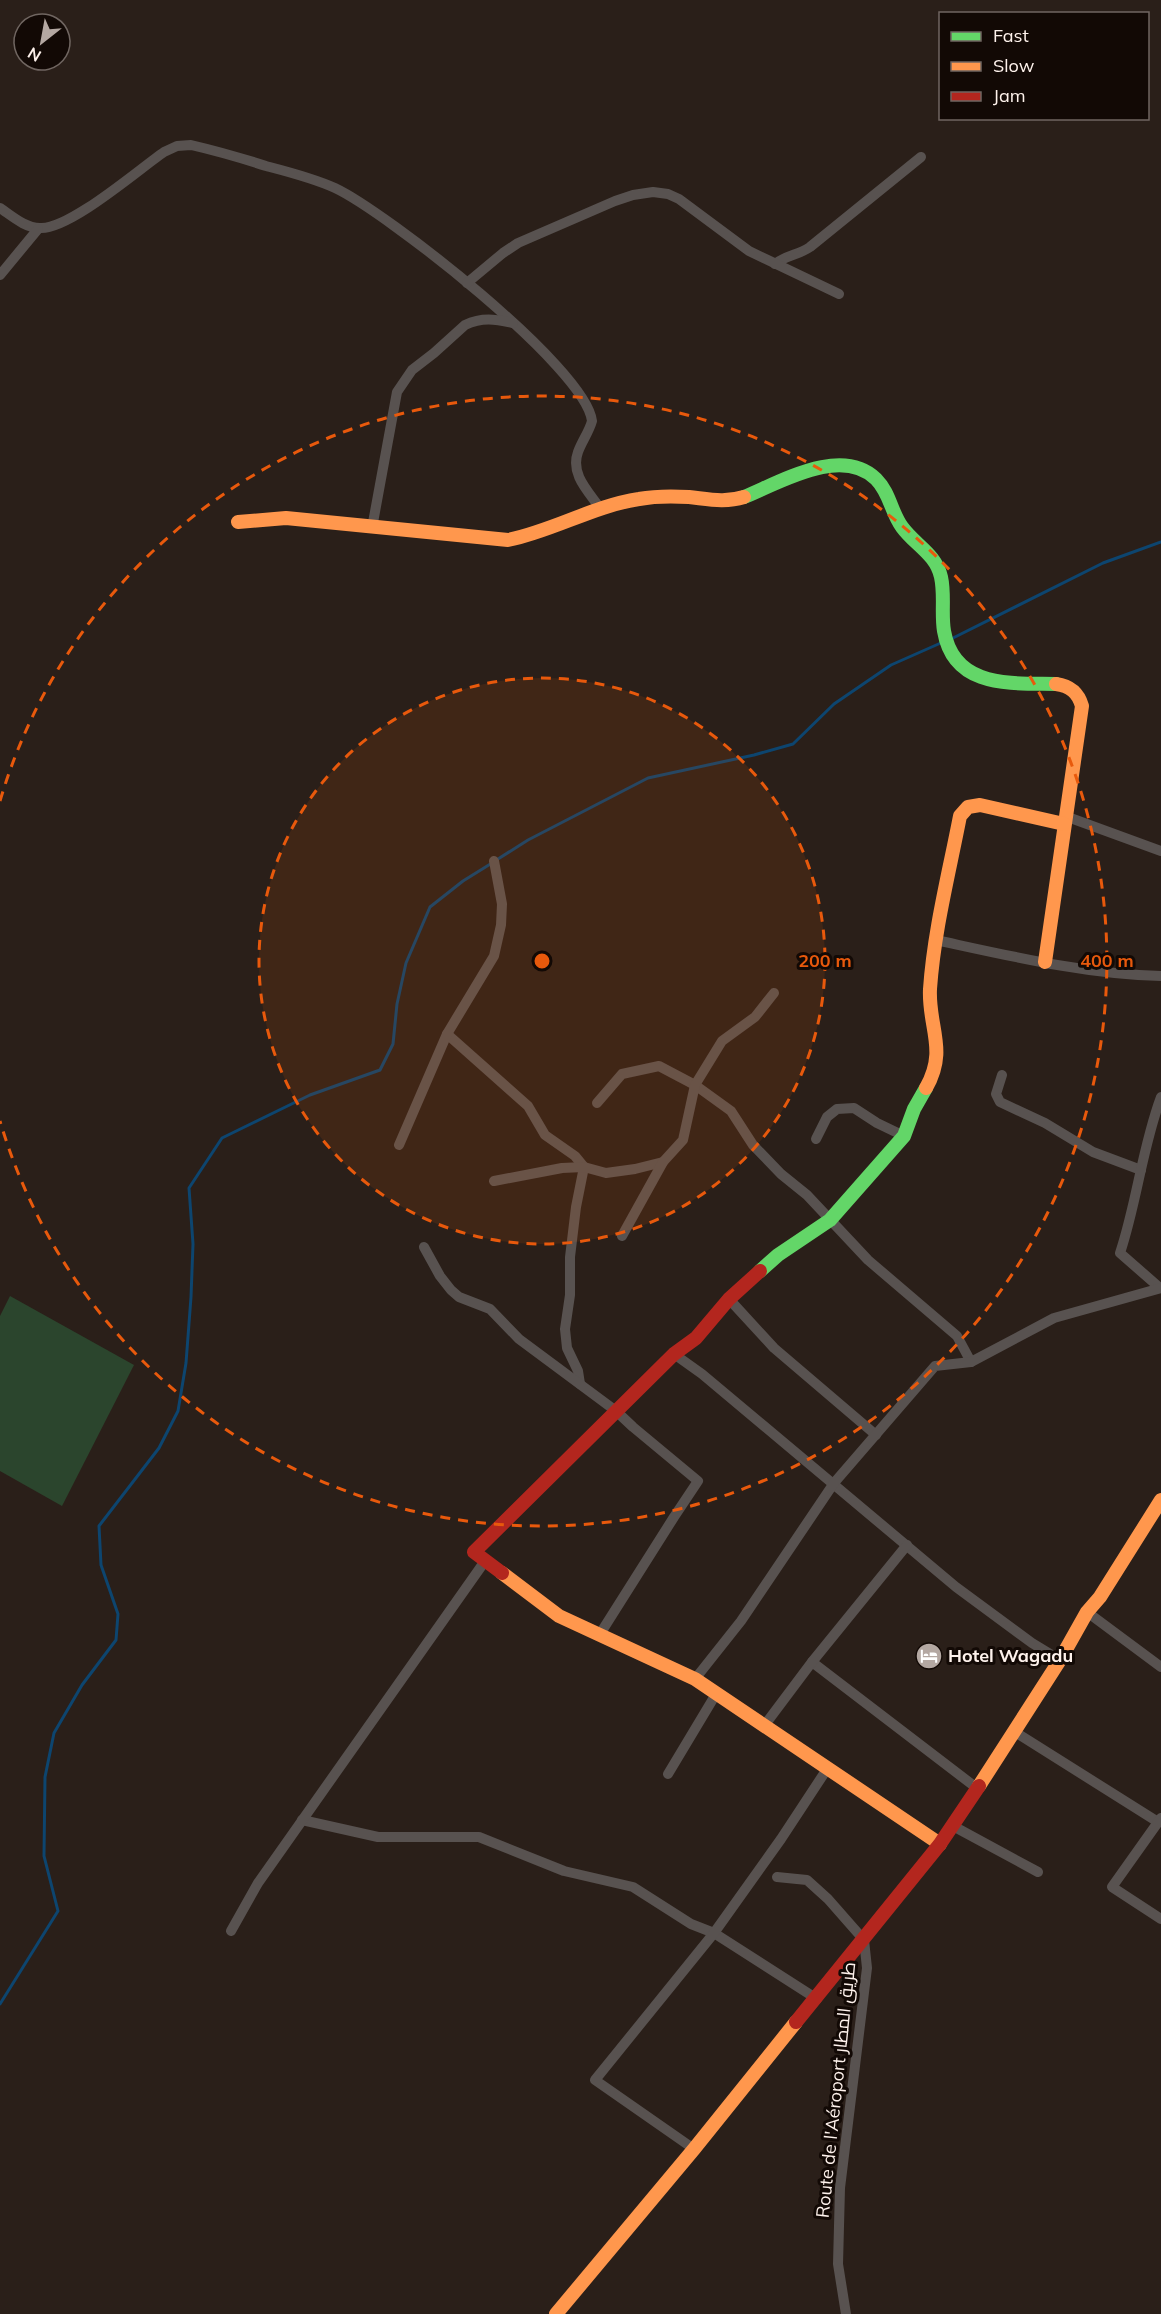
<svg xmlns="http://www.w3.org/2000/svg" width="1161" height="2314" font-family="Mulish,Cairo,sans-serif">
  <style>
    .green { fill: #2b452d }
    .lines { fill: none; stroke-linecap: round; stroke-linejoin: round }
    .stream { stroke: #0d456f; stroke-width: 3 }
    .street { stroke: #585250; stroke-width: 10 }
    .fast { stroke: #63d668; stroke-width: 14 }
    .slow { stroke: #ff974d; stroke-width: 14 }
    .jam { stroke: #b3261e; stroke-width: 14 }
    .ring { fill: none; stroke: #e8590c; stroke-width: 3; stroke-dasharray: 10 8 }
    .labels { text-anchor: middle; stroke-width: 6; stroke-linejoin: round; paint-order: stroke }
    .poi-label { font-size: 18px; font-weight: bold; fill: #fef2ec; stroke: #120905; text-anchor: start }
    .street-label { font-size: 18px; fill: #fef2ec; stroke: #120905 }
    .centre { fill: #e8590c; stroke: #120905; stroke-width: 3 }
    .ring-label { font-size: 18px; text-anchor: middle; font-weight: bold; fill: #e8590c; stroke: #120905; stroke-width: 6; stroke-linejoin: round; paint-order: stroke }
  </style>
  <rect width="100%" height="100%" fill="#2a1f19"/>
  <!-- green -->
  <path class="green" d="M10 1296 134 1365 62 1506 0 1471V1316Z"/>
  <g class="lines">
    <!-- stream -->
    <g class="stream">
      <path d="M949 640 1103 563 1161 542"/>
      <path d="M498 859 528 840 648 778 754 755 793 744 834 704 891 665 943 642"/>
      <path d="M0 2004 58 1911 44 1856 45 1777 54 1733 82 1685 116 1640 118 1614 101 1565 99 1526 159 1448 178 1411 186 1363 191 1297 193 1244 189 1188 222 1138 310 1095 380 1070 393 1044 397 1004 406 963 430 907 463 881 492 863"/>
    </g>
    <!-- street -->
    <g class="street">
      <path d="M0 208C12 216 25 228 40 228 69 230 138 170 164 152L177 146 191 145C217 151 241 158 266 166 289 172 313 178 335 188 386 212 586 368 592 421 589 432 582 441 578 452 570 474 588 491 600 508"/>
      <path d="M775 264C786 255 799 255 810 247L921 157"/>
      <path d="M0 275 38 229"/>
      <path d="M467 283 503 253 518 243 615 201 633 195 653 192 668 194 679 199 749 251 839 294"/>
      <path d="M372 528 397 392 412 370 434 353 465 325C482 317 495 319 513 323"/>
      <path d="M1065 816 1161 851"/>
      <path d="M936 940C1010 956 1085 974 1161 976"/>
      <path d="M447 1034 528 1106 545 1135 575 1156 584 1167 576 1207 570 1257V1295L565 1329 567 1348 578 1371 580 1384"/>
      <path d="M1002 1075 996 1094 1000 1102 1045 1123 1093 1152 1141 1170"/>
      <path d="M597 1103 622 1074 659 1066 695 1085 731 1111 753 1145 781 1174 807 1195 868 1260 957 1336 971 1362"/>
      <path d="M816 1139 827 1117 837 1109 854 1108 877 1123 904 1136"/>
      <path d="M399 1145 447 1034 494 956 501 925 502 904 494 861"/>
      <path d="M494 1181 562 1168 584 1167 606 1173 635 1169 663 1162"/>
      <path d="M622 1236 663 1162 683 1140 695 1085 722 1041 755 1017 774 993"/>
      <path d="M424 1247 440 1276 451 1290 459 1297 490 1309 519 1339 616 1411 633 1427 698 1481 674 1517 600 1634"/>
      <path d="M1160 1288 1120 1253C1137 1202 1142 1148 1161 1097"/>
      <path d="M729 1299 774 1348 876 1435"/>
      <path d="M674 1354 702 1374 956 1587 1032 1643 1060 1660"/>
      <path d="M1087 1612 1161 1667"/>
      <path d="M812 1662 978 1789"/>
      <path d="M695 1679 741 1621 834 1483 935 1366 971 1362 1054 1318 1161 1288"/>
      <path d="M764 1726 812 1662 907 1545"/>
      <path d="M1015 1732 1158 1822"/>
      <path d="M668 1774 716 1694"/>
      <path d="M1161 1818 1112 1887 1161 1919"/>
      <path d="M302 1820 378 1837H479L564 1871 633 1887 691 1924 714 1933 817 1999"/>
      <path d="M953 1826 1038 1872"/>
      <path d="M777 1877 807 1880 828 1899 864 1940 867 1968 840 2188 838 2264 846 2314"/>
      <path d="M231 1931 258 1883 485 1561"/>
      <path d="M694 2149 595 2080 714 1933 781 1839 827 1769"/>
    </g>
    <!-- fast -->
    <g class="fast">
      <path d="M744 497C779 483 841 445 876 479 890 493 891 512 902 527 915 545 936 554 941 577 945 595 941 613 944 631 954 689 1012 683 1056 684"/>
      <path d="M760 1271 778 1255 830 1220 904 1136 914 1109 926 1088"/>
    </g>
    <!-- slow -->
    <g class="slow">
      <path d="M238 522 286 518 508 540C553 531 593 506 639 499 655 496 673 496 689 497 708 499 725 503 744 497"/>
      <path d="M1045 962 1082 706C1078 692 1070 686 1056 684"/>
      <path d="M926 1088C948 1050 928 1027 930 989 934 931 949 873 960 816L968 807 980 805 1064 824"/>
      <path d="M502 1573 559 1616 695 1679 940 1844"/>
      <path d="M979 1786 1060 1660 1087 1612 1100 1597 1161 1500"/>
      <path d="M556 2314 694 2149 796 2022"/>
    </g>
    <!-- jam -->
    <g class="jam">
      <path d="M502 1573 474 1552 674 1354 696 1338 729 1299 760 1271"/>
      <path d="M796 2022 940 1844 979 1786"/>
    </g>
  </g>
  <!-- distance rings -->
  <circle cx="542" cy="961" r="283" fill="#e8590c" fill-opacity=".12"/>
  <g class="ring">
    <circle cx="542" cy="961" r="283"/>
    <path d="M0 801A565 565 0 1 1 0 1121"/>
  </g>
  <!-- icons -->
  <defs>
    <symbol id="hotel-disc" viewBox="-11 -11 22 22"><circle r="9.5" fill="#b4a8a2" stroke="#120905"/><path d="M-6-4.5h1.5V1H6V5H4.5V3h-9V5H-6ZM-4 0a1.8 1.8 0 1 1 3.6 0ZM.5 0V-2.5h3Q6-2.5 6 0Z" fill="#fff"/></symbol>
  </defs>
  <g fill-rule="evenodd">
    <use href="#hotel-disc" x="914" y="1641" width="30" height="30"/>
  </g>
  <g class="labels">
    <!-- poi labels -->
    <g class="poi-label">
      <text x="948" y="1662">Hotel Wagadu</text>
    </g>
    <!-- street labels -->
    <g class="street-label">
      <text transform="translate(836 2090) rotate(-84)" y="6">Route de l'Aéroport طريق المطار</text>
    </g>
  </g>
  <circle cx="542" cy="961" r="9" class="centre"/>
  <g class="ring-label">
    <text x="825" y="967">200 m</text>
    <text x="1107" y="967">400 m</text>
  </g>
  <!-- legend -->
  <rect x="939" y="12" width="210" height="108" fill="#120905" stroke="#706661" stroke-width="1.5"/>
  <rect x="951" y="32" width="30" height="9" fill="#63d668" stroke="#706661" stroke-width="1.5"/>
  <text x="993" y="42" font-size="18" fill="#fef2ec">Fast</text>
  <rect x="951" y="62" width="30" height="9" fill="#ff974d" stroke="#706661" stroke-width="1.5"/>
  <text x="993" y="72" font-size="18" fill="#fef2ec">Slow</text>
  <rect x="951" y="92" width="30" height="9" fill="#b3261e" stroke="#706661" stroke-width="1.5"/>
  <text x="993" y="102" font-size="18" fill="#fef2ec">Jam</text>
  <!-- north arrow -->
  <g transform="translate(42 42) rotate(211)"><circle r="28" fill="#120905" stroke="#706661" stroke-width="1.5"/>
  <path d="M0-4.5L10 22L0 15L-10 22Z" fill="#b4a8a2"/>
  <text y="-9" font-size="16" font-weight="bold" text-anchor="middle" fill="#fef2ec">N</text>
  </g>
</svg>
